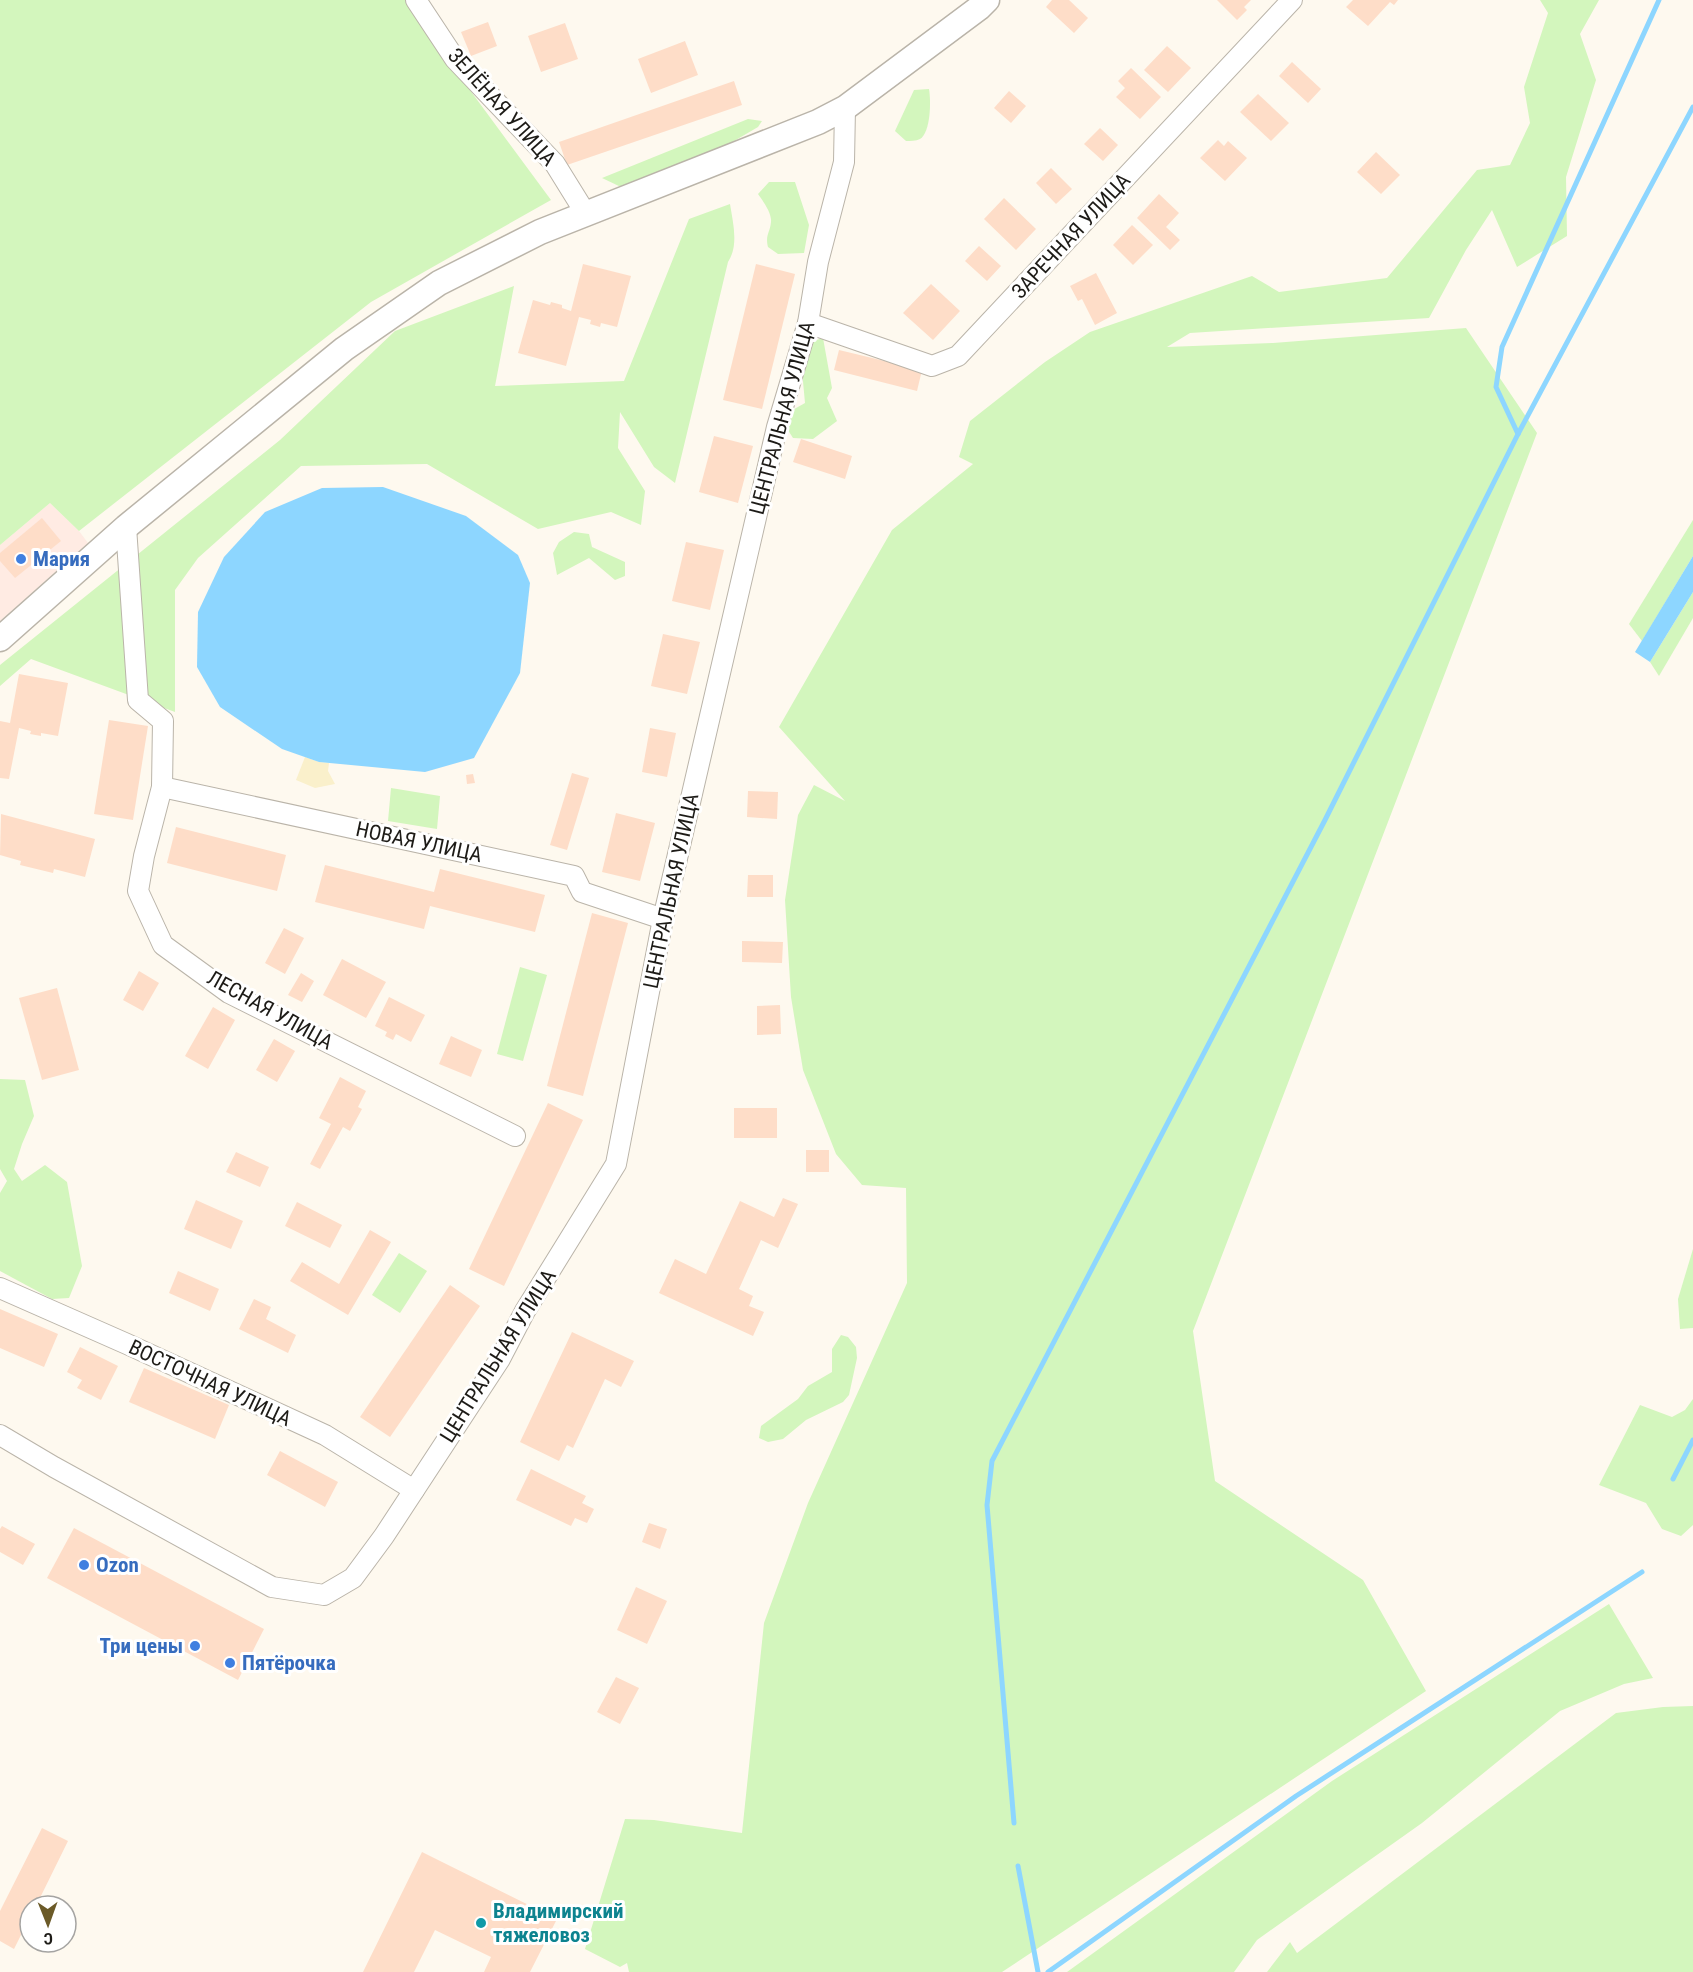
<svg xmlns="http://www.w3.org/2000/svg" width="1693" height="1972" font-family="'Roboto Condensed',sans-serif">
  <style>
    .commercial { fill: #ffebe3 }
    .green { fill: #d3f6bd }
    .sand { fill: #faf0cb }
    .water { fill: #8dd6ff }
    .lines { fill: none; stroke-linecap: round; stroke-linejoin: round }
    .stream { stroke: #8dd6ff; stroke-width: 5 }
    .building { fill: #feddc8 }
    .minor-casing { stroke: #bab4a9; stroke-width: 22 }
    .tertiary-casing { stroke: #bab4a9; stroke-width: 27 }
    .minor { stroke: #fff; stroke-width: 20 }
    .tertiary { stroke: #fff; stroke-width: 24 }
    .shop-dot { fill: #3f7fe0; stroke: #fff; stroke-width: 2 }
    .culture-dot { fill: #0f9aa8; stroke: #fff; stroke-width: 2 }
    .labels { text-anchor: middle; stroke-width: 6; stroke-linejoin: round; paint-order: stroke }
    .street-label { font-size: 21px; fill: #1d1b17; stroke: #fff }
    .shop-label { font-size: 21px; font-weight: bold; fill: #366cbe; stroke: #fff; text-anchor: start }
    .culture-label { font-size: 21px; font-weight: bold; fill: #0d838f; stroke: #fff; text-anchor: start }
  </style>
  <rect width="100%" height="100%" fill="#fef9ef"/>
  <!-- commercial -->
  <path class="commercial" d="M50 503 79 531 88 543 0 621V545Z"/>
  <!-- green -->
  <g class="green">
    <path d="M0 0H421L408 6 551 200 371 302 79 531 50 503 0 545Z"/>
    <path d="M1540 0H1599L1580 34 1596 80 1566 177 1567 236 1517 267 1492 210 1466 250 1429 318 1190 333 1167 347 1273 343 1466 328 1537 433 1193 1331 1215 1481 1363 1580 1426 1691 1002 1972H629L627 1963 620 1967 585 1949 625 1819 654 1820 742 1833 764 1623 808 1503 907 1283 906 1188 862 1185 836 1154 803 1070 791 997 785 900 798 815 814 785 845 801 779 727 892 530 973 464 959 457 970 421 1045 362 1090 332 1252 276 1279 292 1387 278 1477 170 1510 165 1530 123 1524 87 1548 13Z"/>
    <path d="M929 89C931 100 931 132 920 139 916 141 910 141 906 141L895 131 914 90Z"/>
    <path d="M748 119 762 121 758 127 693 165 621 187 602 178Z"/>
    <path d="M769 182H795L809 225 804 253 778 254 768 247C765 235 770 233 771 222 772 213 763 201 758 194Z"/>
    <path d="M730 204C733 223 739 245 728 262L675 483 654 467 620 412 618 448 645 491 641 525 611 512 538 529 427 464 301 466 198 558 175 590V712L31 659 0 686V665L280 440 395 331 514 286 495 386 624 381 689 219Z"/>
    <path d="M823 338 832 388 827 398 837 421 813 439 793 438 786 427 789 412 805 403 801 360 810 342Z"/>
    <path d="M1693 520V556L1642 641 1629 624Z"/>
    <path d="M574 532 589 534 592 547 625 562V576L615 580 589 558 557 575 553 553 559 542Z"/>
    <path d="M1693 592V618L1659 676 1650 662Z"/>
    <path d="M391 788 440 796 437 829 388 821Z"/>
    <path d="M520 967 547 975 523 1061 497 1054Z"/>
    <path d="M0 1079 25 1080 34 1116 22 1144 14 1169 22 1181 45 1165 67 1182 82 1266 69 1298 52 1299 0 1271V1193L7 1181 0 1169Z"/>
    <path d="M1693 1249V1328L1680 1329 1678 1299Z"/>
    <path d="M399 1253 427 1271 400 1313 372 1295Z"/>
    <path d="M841 1335 848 1337 856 1347 857 1358 849 1395 843 1402 806 1420 783 1439 768 1442 759 1438 761 1426 798 1399 808 1386 832 1372V1349Z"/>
    <path d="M1693 1399V1525L1681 1536 1662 1529 1646 1503 1599 1485 1640 1405 1672 1417 1685 1410Z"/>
    <path d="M1609 1604 1653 1678 1624 1684 1560 1711 1422 1823 1257 1940 1234 1972H1067L1332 1781Z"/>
    <path d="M1693 1706V1972H1267L1290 1942 1297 1953 1616 1713 1663 1707Z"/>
  </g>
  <!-- sand -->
  <path class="sand" d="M305 757 319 762 329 763 328 771 335 784 315 788 296 780Z"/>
  <!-- water -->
  <g class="water">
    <path d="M383 487 466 516 518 555 530 583 520 673 474 758 425 772 319 762 282 749 220 707 197 667 198 612 224 557 265 512 322 488Z"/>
    <path d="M1693 556V592L1650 662 1635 652Z"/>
  </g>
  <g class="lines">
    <!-- stream -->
    <g class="stream">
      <path d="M1518 434 1496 387 1502 347 1659 0"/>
      <path d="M1673 1479 1693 1440"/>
      <path d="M1014 1823 987 1505 992 1461 1325 820 1518 434 1693 107"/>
      <path d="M1018 1866 1038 1972"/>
      <path d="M1048 1972 1296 1796 1642 1572"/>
    </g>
  </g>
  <!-- building -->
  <g class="building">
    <path d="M1052 0H1069L1088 18 1074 33 1046 7Z"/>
    <path d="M1217 0H1251L1244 7 1247 10 1237 20Z"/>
    <path d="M1353 0H1398L1394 5 1390 2 1368 26 1346 7Z"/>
    <path d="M488 22 497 46 471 56 461 32Z"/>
    <path d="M565 23 578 59 541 72 528 36Z"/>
    <path d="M685 41 698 75 651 93 638 59Z"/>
    <path d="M1167 46 1191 68 1168 92 1144 70Z"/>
    <path d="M1292 62 1321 89 1308 103 1279 76Z"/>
    <path d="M1131 68 1161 97 1140 119 1116 97 1125 88 1118 81Z"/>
    <path d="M734 81 742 105 567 165 559 142Z"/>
    <path d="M1009 91 1026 106 1011 123 994 108Z"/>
    <path d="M1258 94 1289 123 1271 141 1240 112Z"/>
    <path d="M1100 128 1118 145 1103 161 1084 144Z"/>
    <path d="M1218 140 1224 146 1228 141 1247 158 1225 181 1200 158Z"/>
    <path d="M1376 152 1400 175 1381 194 1357 172Z"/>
    <path d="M1051 168 1072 189 1056 204 1036 183Z"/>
    <path d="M1159 194 1179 213 1166 227 1180 240 1170 250 1137 218Z"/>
    <path d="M1004 198 1036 229 1016 250 984 219Z"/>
    <path d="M1132 225 1153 245 1133 265 1113 245Z"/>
    <path d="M979 246 1001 266 987 281 965 261Z"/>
    <path d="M583 264 631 276 617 327 601 323 600 327 590 324 591 320 579 317 566 366 518 353 533 300 550 305 551 302 562 305V308L571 311Z"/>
    <path d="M756 264 795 274 762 409 723 400Z"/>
    <path d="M1096 273 1117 313 1095 325 1082 299 1078 301 1070 286Z"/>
    <path d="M931 284 960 311 933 340 903 313Z"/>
    <path d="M839 350 922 370 917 391 834 370Z"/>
    <path d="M714 436 753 446 738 503 699 492Z"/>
    <path d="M801 439 852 456 845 479 793 462Z"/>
    <path d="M42 518 61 541 15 578 0 561V553Z"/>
    <path d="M686 542 724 550 710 610 672 601Z"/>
    <path d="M663 634 700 642 687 694 651 686Z"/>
    <path d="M19 674 68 683 58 736 41 733V736L30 734 31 731 19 728 9 779 0 778V721L10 723Z"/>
    <path d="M109 720 148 726 133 820 94 814Z"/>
    <path d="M650 728 676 733 667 777 642 772Z"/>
    <path d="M572 773 589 778 567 850 550 845Z"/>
    <path d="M473 774 475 783 467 784 466 775Z"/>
    <path d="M748 791 778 792 777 819 747 817Z"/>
    <path d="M616 813 655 823 640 881 602 872Z"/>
    <path d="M1 814 95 839 85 877 54 869 53 873 20 865 21 861 0 855Z"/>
    <path d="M176 827 286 855 277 891 167 863Z"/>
    <path d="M325 865 434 892 440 869 545 895 535 932 430 906 424 929 315 902Z"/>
    <path d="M748 875H773V897H747Z"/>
    <path d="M592 913 628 923 583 1096 547 1086Z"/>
    <path d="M284 928 304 938 285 974 265 963Z"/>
    <path d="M742 941 783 942 782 963 742 962Z"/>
    <path d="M342 959 386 982 366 1018 323 995Z"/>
    <path d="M139 971 159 983 143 1011 123 1000Z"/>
    <path d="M301 973 314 981 302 1002 288 995Z"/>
    <path d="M57 988 79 1070 42 1080 19 998Z"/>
    <path d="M389 997 425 1015 411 1042 396 1034 393 1040 385 1036 387 1032 375 1026Z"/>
    <path d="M780 1005 781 1034 757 1035V1006Z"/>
    <path d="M213 1007 235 1020 208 1069 185 1056Z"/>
    <path d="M451 1036 482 1050 471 1077 439 1064Z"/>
    <path d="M274 1039 295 1051 277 1082 256 1070Z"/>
    <path d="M340 1077 366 1091 358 1107 362 1109 350 1131 343 1127 320 1169 310 1164 331 1124 319 1118Z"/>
    <path d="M548 1103 583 1120 504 1286 469 1269Z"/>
    <rect x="734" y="1108" width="43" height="30"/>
    <rect x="806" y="1150" width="23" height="22"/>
    <path d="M236 1152 269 1167 260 1187 226 1172Z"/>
    <path d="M783 1198 798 1204 778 1248 761 1240 739 1289 753 1296 749 1306 764 1312 753 1336 659 1293 675 1259 706 1274 740 1201 774 1217Z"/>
    <path d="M196 1200 243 1221 231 1249 184 1229Z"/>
    <path d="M297 1202 342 1225 330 1248 285 1226Z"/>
    <path d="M370 1230 391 1242 348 1315 290 1281 302 1262 339 1284Z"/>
    <path d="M178 1271 219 1289 210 1311 169 1293Z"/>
    <path d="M450 1285 480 1306 390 1437 360 1417Z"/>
    <path d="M254 1299 271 1307 266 1319 296 1335 288 1353 239 1329Z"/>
    <path d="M0 1309 58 1334 44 1367 0 1348Z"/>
    <path d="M572 1332 634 1361 621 1387 605 1379 573 1448 567 1445 559 1461 520 1442Z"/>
    <path d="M80 1347 118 1366 101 1400 77 1388 82 1380 67 1372Z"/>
    <path d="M144 1368 229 1405 215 1439 129 1402Z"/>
    <path d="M280 1451 338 1482 325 1507 267 1475Z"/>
    <path d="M531 1469 586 1496 582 1503 594 1509 587 1523 575 1518 571 1526 516 1500Z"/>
    <path d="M649 1523 667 1529 660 1549 642 1542Z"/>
    <path d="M2 1526 35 1544 23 1565 0 1552V1529Z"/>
    <path d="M74 1528 264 1629 238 1680 47 1578Z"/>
    <path d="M636 1587 667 1601 647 1644 617 1630Z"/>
    <path d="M616 1677 639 1688 620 1724 597 1712Z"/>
    <path d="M42 1828 68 1841 36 1906H30V1917L14 1949 0 1941V1911Z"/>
    <path d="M422 1852 557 1919 530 1972H484L491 1957 435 1930 414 1972H363Z"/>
  </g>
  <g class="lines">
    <defs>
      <g id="minor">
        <path d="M416 0 455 59 555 164 586 214"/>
        <path d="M808 323 932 366 958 356 1292 0"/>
        <path d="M126 527 138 700 163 721 162 787 144 856 138 891 163 945 229 993 515 1136"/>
        <path d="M162 787 574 876 582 892 663 919"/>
        <path d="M0 1288 127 1344 325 1435 414 1490"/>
        <path d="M0 1435 54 1467 272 1587 324 1595 353 1578 384 1536 500 1359 525 1311 616 1164 663 919 777 427 808 323 818 262 844 162 845 108"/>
      </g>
      <path id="tertiary" d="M0 639 126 527 344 349 439 283 540 232 818 122 845 108 979 8 987 0"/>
    </defs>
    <!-- minor casing -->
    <use href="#minor" class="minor-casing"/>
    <!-- tertiary casing -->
    <use href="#tertiary" class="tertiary-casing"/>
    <!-- minor -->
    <use href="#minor" class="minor"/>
    <!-- tertiary -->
    <use href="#tertiary" class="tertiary"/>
  </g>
  <!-- markers -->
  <g class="shop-dot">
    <circle cx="21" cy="559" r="6"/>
    <circle cx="84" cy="1565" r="6"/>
    <circle cx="195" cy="1646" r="6"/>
    <circle cx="230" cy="1663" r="6"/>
  </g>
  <circle class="culture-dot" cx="481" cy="1923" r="6"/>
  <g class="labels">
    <!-- street labels -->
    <g class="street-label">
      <text transform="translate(502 107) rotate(48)" y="7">ЗЕЛЁНАЯ УЛИЦА</text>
      <text transform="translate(1071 236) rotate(-47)" y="7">ЗАРЕЧНАЯ УЛИЦА</text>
      <text transform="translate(782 418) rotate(-75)" y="7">ЦЕНТРАЛЬНАЯ УЛИЦА</text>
      <text transform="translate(419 842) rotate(12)" y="7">НОВАЯ УЛИЦА</text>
      <text transform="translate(671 891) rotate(-78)" y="7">ЦЕНТРАЛЬНАЯ УЛИЦА</text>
      <text transform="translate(270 1010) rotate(29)" y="7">ЛЕСНАЯ УЛИЦА</text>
      <text transform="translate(498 1356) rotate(-58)" y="7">ЦЕНТРАЛЬНАЯ УЛИЦА</text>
      <text transform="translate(210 1383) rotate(25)" y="7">ВОСТОЧНАЯ УЛИЦА</text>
    </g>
    <!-- shop labels -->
    <g class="shop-label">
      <text x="33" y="566">Мария</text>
      <text x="96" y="1572">Ozon</text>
      <text x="183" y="1653" text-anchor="end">Три цены</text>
      <text x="242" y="1670">Пятёрочка</text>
    </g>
    <!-- culture labels -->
    <g class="culture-label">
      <text x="493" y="1918">Владимирский<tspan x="493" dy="24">тяжеловоз</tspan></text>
    </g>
  </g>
  <!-- north arrow -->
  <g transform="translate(48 1924) rotate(179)"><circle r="28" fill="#ffffff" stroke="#a5a4a2" stroke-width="1.5"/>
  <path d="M0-4.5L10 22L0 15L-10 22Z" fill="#6b5a28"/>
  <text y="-9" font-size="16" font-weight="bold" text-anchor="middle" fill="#1d1b17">С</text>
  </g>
</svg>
